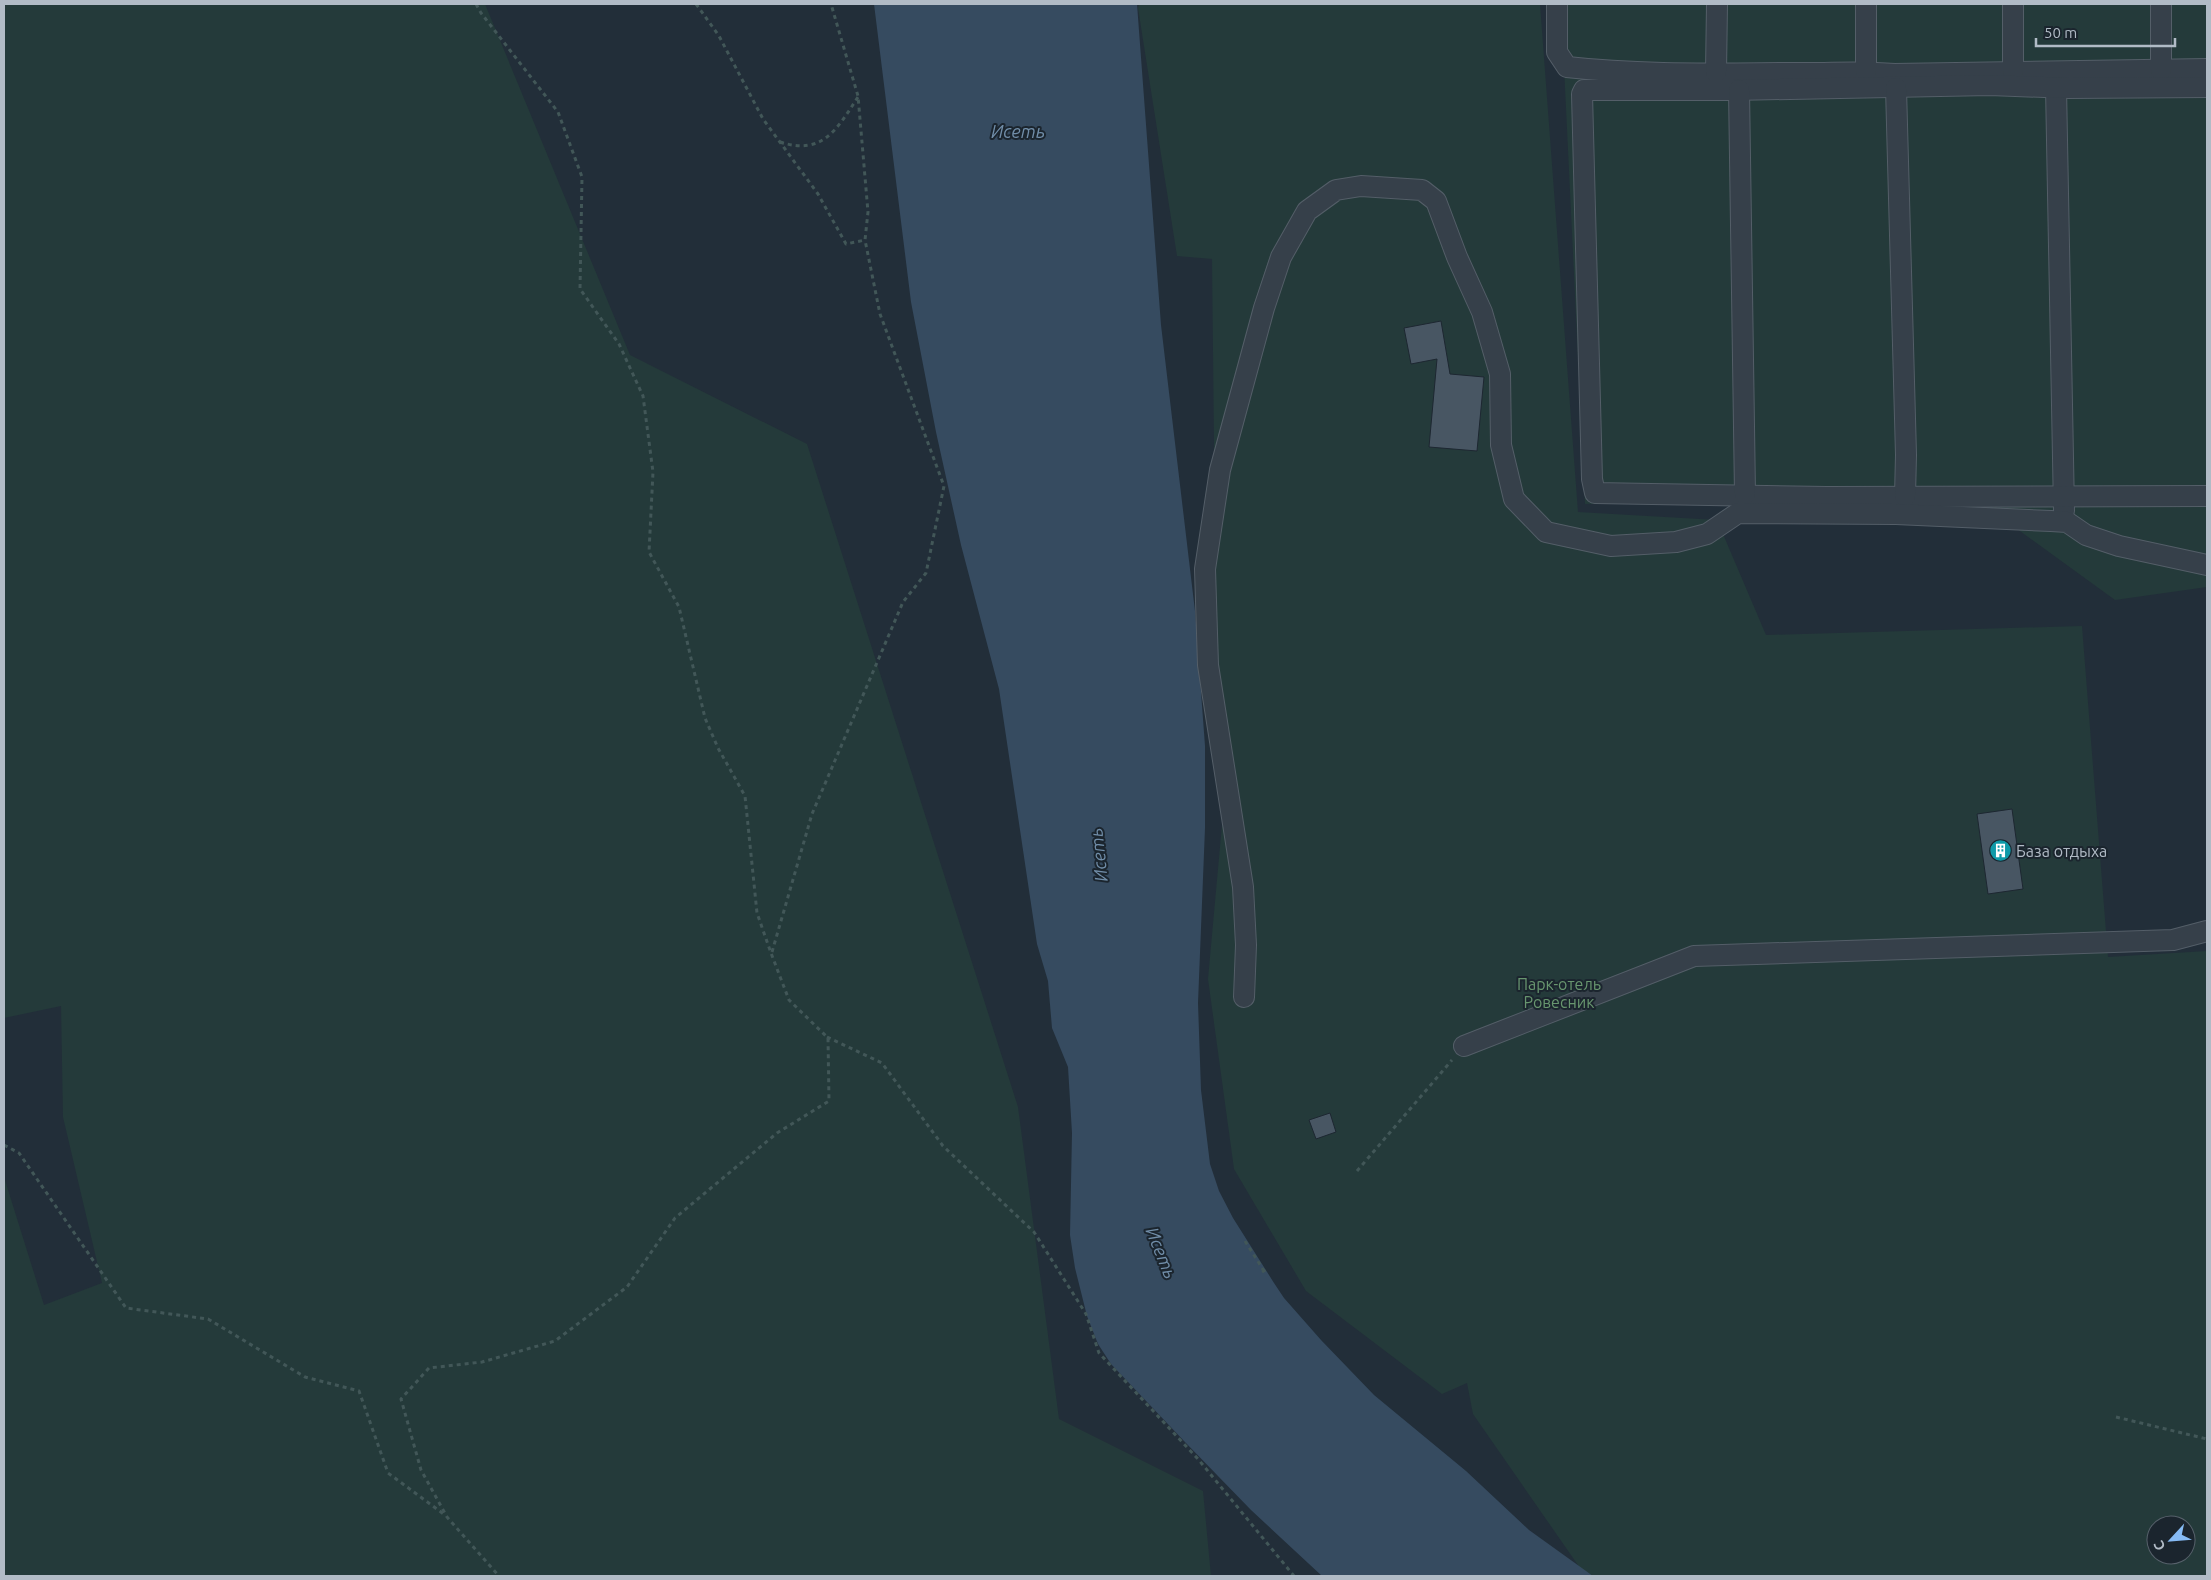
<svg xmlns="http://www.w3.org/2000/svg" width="2211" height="1580" font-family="Ubuntu,sans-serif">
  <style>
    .green { fill: #243a3a; fill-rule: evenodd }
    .water { fill: #364b60 }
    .building { fill: #485663; stroke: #1d2731 }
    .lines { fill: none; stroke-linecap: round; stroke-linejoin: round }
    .minor-casing { stroke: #545e68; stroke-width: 22 }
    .path { stroke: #425758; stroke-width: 3; stroke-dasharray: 4 4; stroke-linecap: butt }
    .minor { stroke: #36404a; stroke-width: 20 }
    .labels { text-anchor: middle; stroke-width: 4; stroke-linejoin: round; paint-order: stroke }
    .poi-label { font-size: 16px; fill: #b1bbc6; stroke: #1b252e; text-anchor: start }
    .park-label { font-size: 16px; fill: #68966f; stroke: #1b252e }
    .water-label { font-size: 18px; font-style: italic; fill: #718ea9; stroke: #1b252e }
  </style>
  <rect width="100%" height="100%" fill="#222e39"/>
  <!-- green -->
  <g class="green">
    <path d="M4 4H485L630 355 807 444 1018 1107 1059 1419 1203 1491 1211 1576H4V1177L44 1305 102 1283 63 1117 61 1006 4 1018Z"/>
    <path d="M1139 4H1540L1578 512 1717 520 1766 635 2082 626 2108 957 2207 951V1576H1593L1580 1568 1473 1414 1467 1383 1442 1394 1306 1291 1234 1169 1208 979 1228 759 1217 722 1212 259 1177 256 1138 8ZM2156 1525H2186V1555H2156Z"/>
    <path d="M1561 4H2207V587L2115 600 1977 500 1585 504Z"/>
  </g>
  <!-- water -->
  <path class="water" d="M874 4H1137L1161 325 1195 611 1205 746V828L1198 1003 1201 1090 1210 1164 1219 1191 1233 1218 1274 1283 1284 1298 1321 1340 1374 1395 1466 1471 1529 1530 1593 1576H1322L1251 1510 1184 1441 1111 1364 1098 1344 1087 1316 1075 1268 1070 1235 1072 1133 1068 1067 1052 1028 1048 981 1037 944 999 689 961 545 936 432 911 302Z"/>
  <!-- building -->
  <g class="building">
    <path d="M1441 321 1450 374 1484 377 1477 451 1429 447 1437 359 1411 364 1404 328Z"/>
    <path d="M2012 809 2023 889 1988 894 1977 814Z"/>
    <path d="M1330 1113 1336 1132 1316 1139 1309 1120Z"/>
  </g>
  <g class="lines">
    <defs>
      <g id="minor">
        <path d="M1557 4V52L1567 67C1647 76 1727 73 1807 73 1836 73 1865 71 1894 74L2207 69"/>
        <path d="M2013 4V71"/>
        <path d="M2161 70V4"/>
        <path d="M1866 71V4"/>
        <path d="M1716 72 1717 4"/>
        <path d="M2056 87 2064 511"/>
        <path d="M2207 87 2069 88 1990 85 1733 90H1584L1582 94 1592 479 1595 493 1827 497 2207 496"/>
        <path d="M1896 88 1906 455 1905 496"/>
        <path d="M1739 90 1745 494"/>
        <path d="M1244 997 1246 945 1243 887 1208 665 1205 569 1220 470 1264 308 1281 257 1307 211 1336 190 1361 186 1422 190 1436 201 1457 257 1482 312 1500 374 1501 445 1514 499 1546 532 1611 546 1676 542 1707 534 1738 513 1896 514 2051 521 2067 522 2086 535 2119 546 2207 565"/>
        <path d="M1464 1046 1694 956 2173 940 2207 931"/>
      </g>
    </defs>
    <!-- minor casing -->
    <use href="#minor" class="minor-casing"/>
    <!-- path -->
    <g class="path">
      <path d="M476 4 481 13 558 112 582 177 580 289 619 344 643 396 653 472 649 552 679 607 705 718 718 748 745 796 757 913 771 953 789 1000 828 1038 829 1101 777 1133 675 1218 627 1287 555 1341 482 1362 429 1368 401 1399 421 1470 447 1517 499 1576"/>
      <path d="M696 4 719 36 763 119 818 194 846 244 865 240 868 212 858 96 831 4"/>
      <path d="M780 142C823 156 837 129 858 97"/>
      <path d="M772 952 812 814 903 602 926 573 944 486 880 314 865 240"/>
      <path d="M827 1037 882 1063 943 1146 1034 1232 1086 1314 1099 1353 1198 1459 1294 1576"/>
      <path d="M4 1145 19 1153 126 1308 208 1319 305 1377 359 1391 388 1473 445 1515"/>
      <path d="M1357 1171 1452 1060"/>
      <path d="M1245 1241 1264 1271"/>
      <path d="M1262 1272 1267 1269"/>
      <path d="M2116 1417 2207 1439"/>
    </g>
    <!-- minor -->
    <use href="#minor" class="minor"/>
  </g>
  <!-- icons -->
  <defs>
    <symbol id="building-disc" viewBox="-11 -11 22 22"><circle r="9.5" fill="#0f9aa8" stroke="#1b252e"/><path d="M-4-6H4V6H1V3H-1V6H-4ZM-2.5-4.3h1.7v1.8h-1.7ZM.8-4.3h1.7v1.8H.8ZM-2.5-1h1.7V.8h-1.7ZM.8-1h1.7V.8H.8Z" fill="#fff"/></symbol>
  </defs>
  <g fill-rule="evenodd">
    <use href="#building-disc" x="1988" y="838" width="25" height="25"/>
  </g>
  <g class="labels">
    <!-- poi labels -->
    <g class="poi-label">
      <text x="2016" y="857">База отдыха</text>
    </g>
    <!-- park labels -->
    <g class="park-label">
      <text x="1559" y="990">Парк-отель<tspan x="1559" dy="18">Ровесник</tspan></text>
    </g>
    <!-- water labels -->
    <g class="water-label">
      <text x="1018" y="138">Исеть</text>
      <text transform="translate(1099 855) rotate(-96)" y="6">Исеть</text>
      <text transform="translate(1161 1253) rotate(68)" y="6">Исеть</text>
    </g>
  </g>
  <!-- border -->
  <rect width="2211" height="1580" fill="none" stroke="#b1bbc6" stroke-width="10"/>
  <!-- north arrow -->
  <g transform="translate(2171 1540) rotate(244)"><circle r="24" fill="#1b252e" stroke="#57616b"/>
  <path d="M0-4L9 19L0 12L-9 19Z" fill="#86bbf5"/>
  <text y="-8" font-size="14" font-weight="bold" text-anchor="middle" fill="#b1bbc6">С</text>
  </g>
  <!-- scale -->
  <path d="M2036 38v8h139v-8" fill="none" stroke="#b1bbc6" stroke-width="2.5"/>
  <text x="2044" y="38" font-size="15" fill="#b1bbc6" stroke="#1b252e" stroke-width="4" paint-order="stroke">50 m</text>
</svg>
